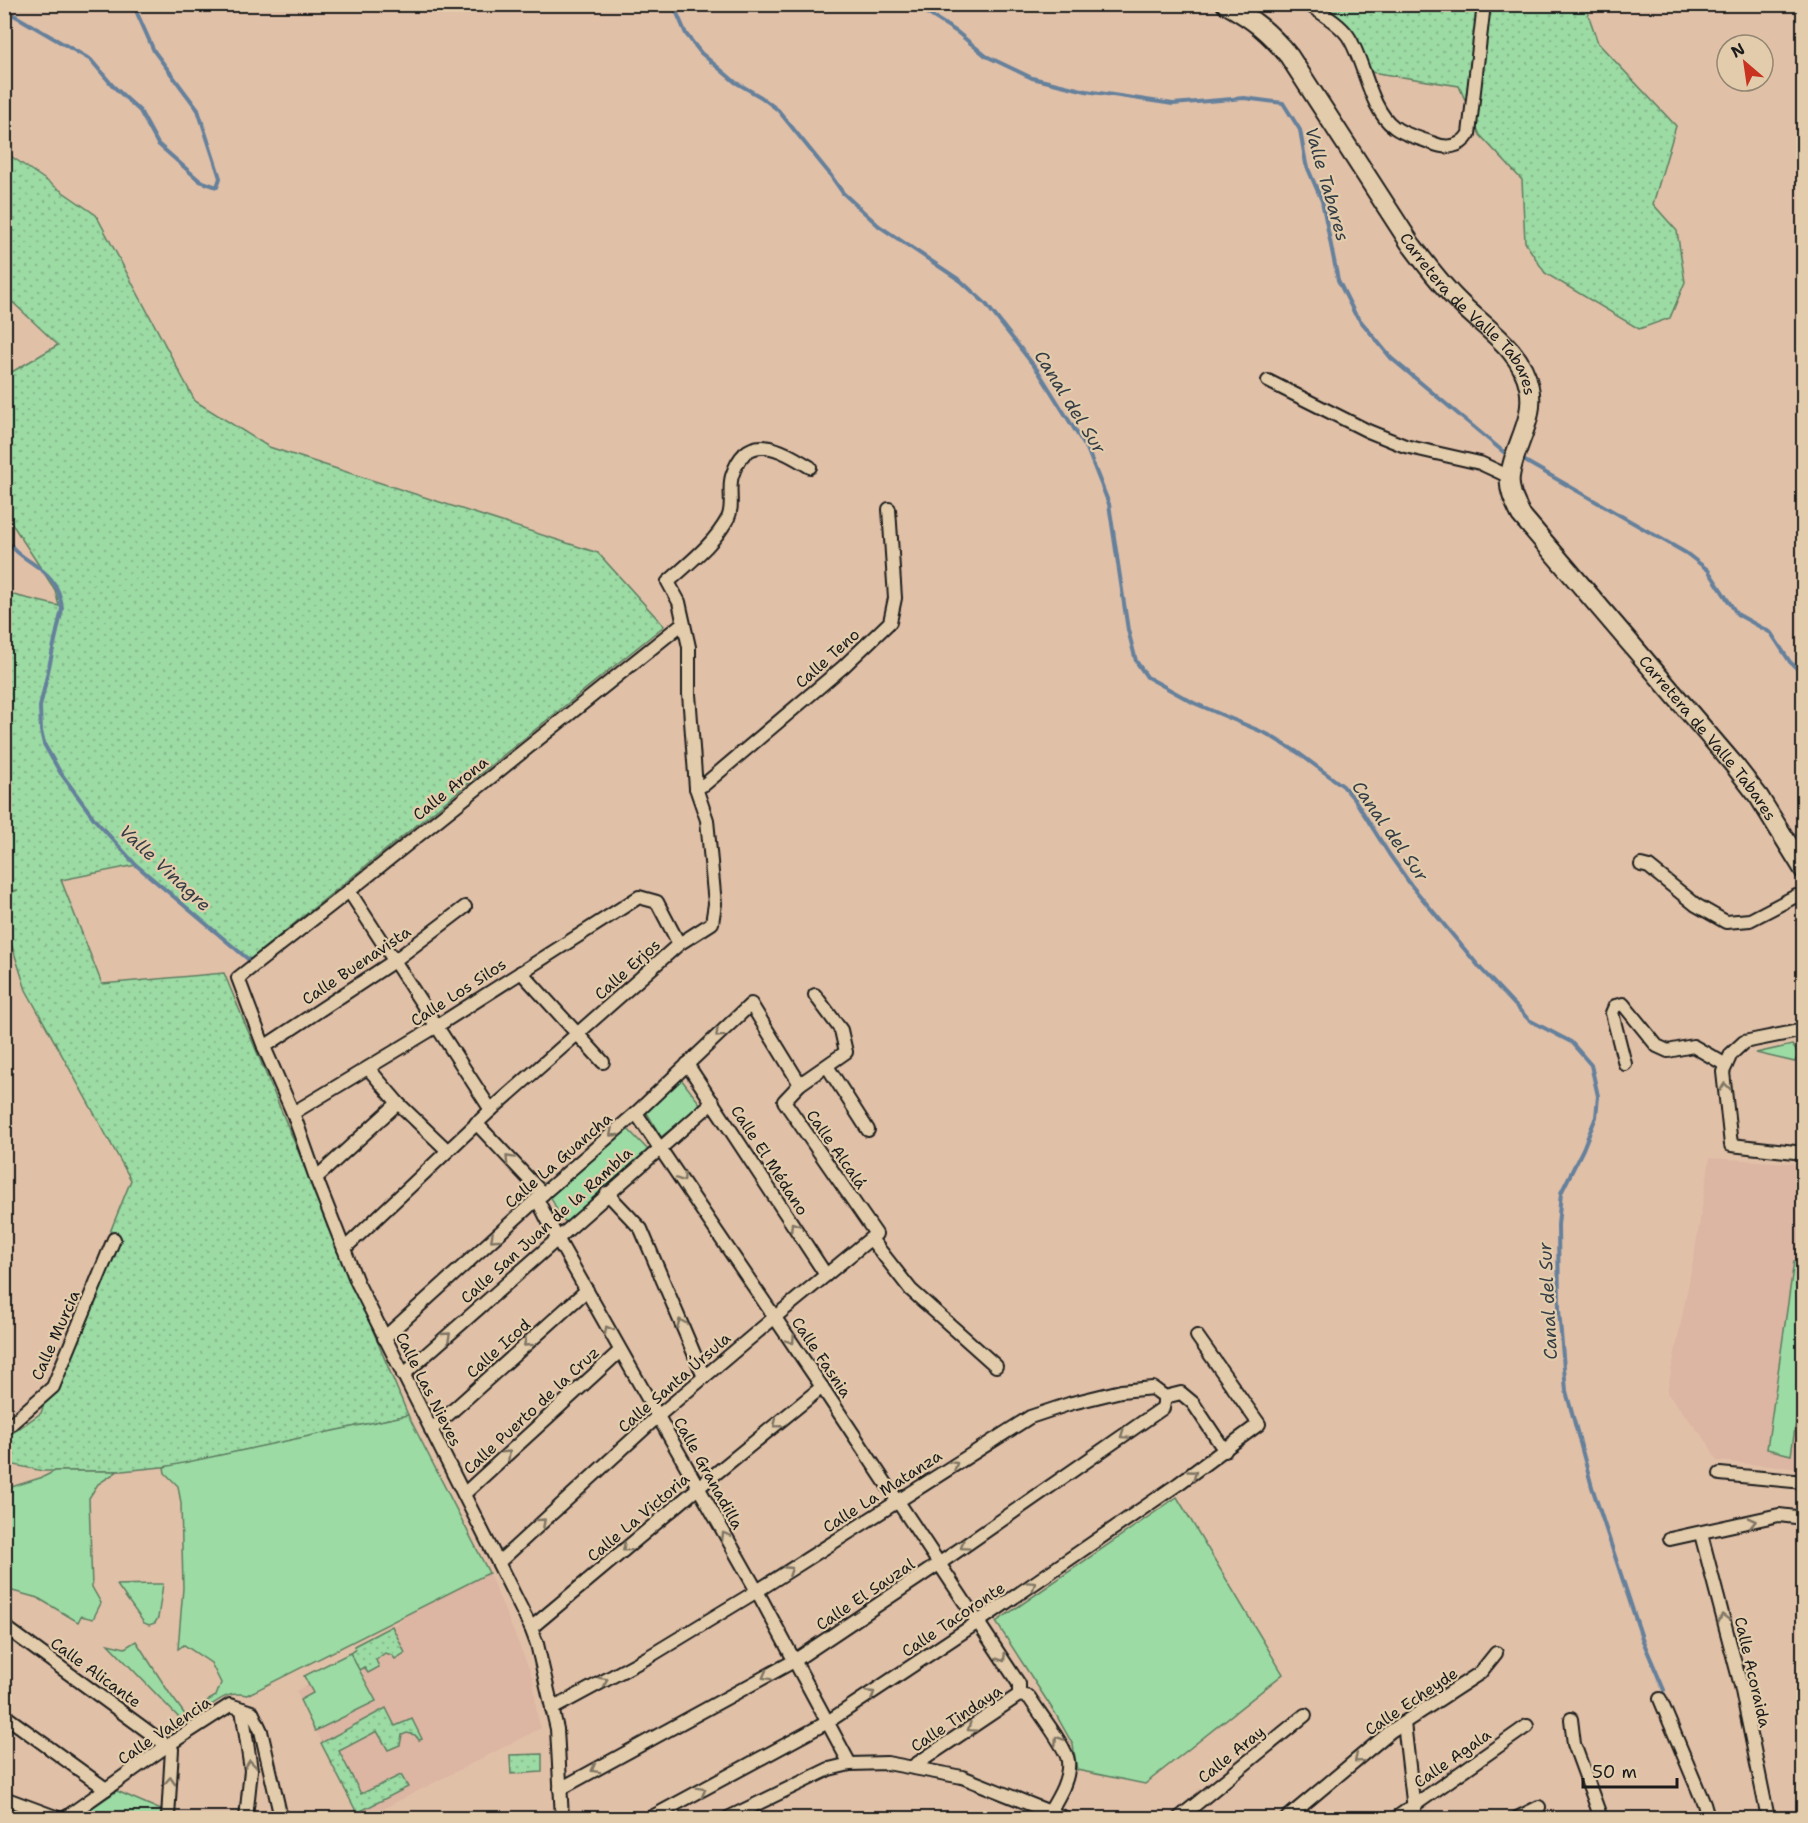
<svg xmlns="http://www.w3.org/2000/svg" width="1808" height="1823" font-family="'Shantell Sans',sans-serif">
  <style>
    .built { fill: #dcb5a3 }
    .grass { fill: url(#grass-dots); stroke: #5c7c60; stroke-width: 1.5 }
    .garden { fill: #9cdba4; stroke: #5c7c60; stroke-width: 1.5 }
    .lines { fill: none; stroke-linecap: round; stroke-linejoin: round }
    .stream { stroke: #65809b; stroke-width: 4 }
    .minor-casing { stroke: #1c1c1c; stroke-width: 16 }
    .secondary-casing { stroke: #1c1c1c; stroke-width: 22 }
    .minor { stroke: #e2ccab; stroke-width: 12 }
    .secondary { stroke: #e2ccab; stroke-width: 18 }
    .oneway { stroke: #7f7464 }
    .labels { text-anchor: middle; stroke-width: 4.5; stroke-linejoin: round; paint-order: stroke }
    .street-label { font-size: 16px; fill: #1c1c1c; stroke: #e2ccab }
    .water-label { font-size: 18px; font-style: italic; fill: #343d46; stroke: #e2ccab }
  </style>
  <defs>
    <pattern id="grass-dots" width="8" height="8" patternUnits="userSpaceOnUse" patternTransform="scale(1.5)"><rect width="8" height="8" fill="#9cdba4"/><path d="M2 2h.1M6 6h.1" fill="none" stroke="#86bb8d" stroke-width="1.8" stroke-linecap="round"/></pattern>
  </defs>
  <rect width="100%" height="100%" fill="#e1c0a8"/>
  <filter id="ink" filterUnits="userSpaceOnUse"><feTurbulence type="fractalNoise" baseFrequency=".0167" numOctaves="2"/><feDisplacementMap in="SourceGraphic" scale="12" xChannelSelector="R" yChannelSelector="G"/><feConvolveMatrix kernelMatrix="1 2 1 2 8 2 1 2 1" color-interpolation-filters="sRGB"/></filter>
  <g filter="url(#ink)">
    <!-- built -->
    <g class="built">
      <path d="M1710 1158 1803 1164V1469L1717 1461 1708 1443 1667 1393 1695 1251Z"/>
      <path d="M489 1573 533 1678 537 1715 541 1728 365 1818H360L296 1691 308 1684 304 1676 355 1650 354 1646 398 1623 404 1617Z"/>
    </g>
    <!-- grass -->
    <g class="grass">
      <path d="M1317 5H1585L1598 43 1676 126 1653 204 1677 231 1685 282 1670 318 1639 329 1545 273 1525 242 1522 180 1480 135 1459 86 1371 72C1355 33 1352 29 1317 5Z"/>
      <path d="M5 152 96 215 195 401 269 447 598 553 664 626 249 960 136 865 61 880 102 984 224 973 408 1415 172 1466 122 1471H43L5 1463 4 1439 41 1413 59 1359 131 1180 26 990 5 924V894L18 890 5 892V593L59 606 55 590 5 513V376L58 345 5 295Z"/>
      <path d="M392 1626 405 1653 395 1659 392 1655 385 1653 376 1660 379 1667 368 1673 364 1667 359 1670 350 1653 355 1650 354 1646Z"/>
      <path d="M386 1708 395 1726 412 1719 422 1739 419 1740 415 1735 407 1733 402 1735 400 1745 388 1750 377 1731 339 1751 361 1794 401 1775 408 1787 357 1813 321 1743Z"/>
      <path d="M542 1754V1772L511 1774 510 1755Z"/>
    </g>
    <!-- garden -->
    <g class="garden">
      <path d="M1792 1045 1803 1060 1796 1059 1795 1062 1756 1053Z"/>
      <path d="M681 1079 701 1105 661 1137 647 1113 648 1108Z"/>
      <path d="M625 1126 648 1150 567 1222 561 1219 550 1195Z"/>
      <path d="M1794 1261 1803 1263 1804 1368 1791 1455 1767 1449Z"/>
      <path d="M408 1415 489 1573 247 1695C227 1691 219 1700 203 1711L200 1705 216 1696 221 1683 211 1663 184 1645 178 1649 183 1588 181 1503 178 1486 165 1473 164 1467Z"/>
      <path d="M55 1471H118L98 1484 89 1498 92 1587 101 1603 93 1619 81 1616 78 1622 38 1598 5 1589V1489L43 1477Z"/>
      <path d="M1177 1497 1283 1674 1145 1784 1077 1770 1073 1745 1055 1713 996 1622Z"/>
      <path d="M154 1584H163L158 1618 155 1623 149 1625 144 1623 117 1585Z"/>
      <path d="M136 1641 170 1694 189 1720 185 1724 108 1644 125 1648Z"/>
      <path d="M350 1653 376 1701 315 1731 300 1700 313 1693 304 1676Z"/>
      <path d="M117 1791 161 1810 160 1818 79 1817Z"/>
    </g>
    <g class="lines">
      <!-- stream -->
      <g class="stream">
        <path d="M673 4 686 34 701 53 735 82 761 97 778 110 829 173 843 193 879 226 961 281 986 304 1038 371 1088 451 1109 504 1128 630 1136 661 1147 677 1194 703 1267 734 1297 752 1343 786 1355 800 1389 854 1411 885 1481 969 1529 1020 1571 1042 1591 1065 1598 1096 1596 1117 1583 1149 1561 1193 1558 1225 1559 1310 1566 1391 1592 1487 1643 1641 1664 1690"/>
        <path d="M913 4 957 32 986 56 1032 78 1086 91 1173 104 1244 98 1283 103 1300 130 1306 164 1322 201 1338 280 1355 314 1391 358 1506 454"/>
        <path d="M4 11 12 14 91 60 113 86 140 111 158 144 200 181 217 187 220 178 198 110 154 51 133 4"/>
        <path d="M1525 461 1686 553 1708 570 1737 614 1771 633 1790 662 1804 675"/>
        <path d="M4 534C18 567 58 562 62 609L40 707 41 731 44 744 60 772 95 820 136 865 249 960"/>
      </g>
      <defs>
        <g id="minor">
          <path d="M1308 4C1321 13 1339 23 1348 36 1365 61 1369 109 1394 127 1404 135 1420 138 1432 143 1446 149 1460 148 1469 134L1484 4"/>
          <path d="M1268 381 1368 431 1405 446 1480 463 1510 477"/>
          <path d="M696 788 705 784 843 667 890 622 895 598 889 509"/>
          <path d="M1641 865 1649 867 1696 905 1726 922 1750 920 1796 896 1804 900"/>
          <path d="M349 891 491 1110"/>
          <path d="M521 972 603 1062"/>
          <path d="M1804 1030 1744 1042 1731 1054 1723 1072 1731 1145 1804 1153"/>
          <path d="M264 1047 394 961 465 907"/>
          <path d="M687 1064 826 1275"/>
          <path d="M1625 1064 1612 1013 1615 1006 1623 1004 1657 1046 1668 1051 1693 1046 1726 1065"/>
          <path d="M827 1066 868 1130"/>
          <path d="M368 1068 398 1103 447 1150"/>
          <path d="M293 1113 437 1026 639 897 657 902 679 944"/>
          <path d="M636 1113 822 1387 1019 1684V1695"/>
          <path d="M476 1123 543 1194"/>
          <path d="M316 1178 398 1103"/>
          <path d="M607 1193 641 1229 704 1377"/>
          <path d="M537 1199 557 1238 757 1591 850 1764"/>
          <path d="M871 1239 911 1290 996 1366"/>
          <path d="M344 1249 491 1110 679 944 712 923 715 904 707 820 696 788 689 694V647L679 602 668 582C690 562 714 544 728 518 734 506 728 489 732 476 747 429 780 449 810 467"/>
          <path d="M384 1338 537 1199 636 1113 751 1004 800 1084"/>
          <path d="M403 1375 713 1102"/>
          <path d="M4 1430 53 1387 114 1239"/>
          <path d="M431 1430 587 1290"/>
          <path d="M1720 1474 1804 1482"/>
          <path d="M464 1494 620 1351"/>
          <path d="M1701 1534 1741 1686 1768 1818"/>
          <path d="M1670 1539 1779 1515 1804 1518"/>
          <path d="M499 1562 658 1416 775 1317 876 1234 784 1101 800 1084 846 1052 841 1030 815 995"/>
          <path d="M4 1626 172 1749 168 1818"/>
          <path d="M531 1628 698 1488 822 1387"/>
          <path d="M1019 1695 1029 1697C1037 1710 1067 1748 1068 1761 1070 1779 1058 1798 1049 1813"/>
          <path d="M1660 1699 1704 1804 1708 1818"/>
          <path d="M242 1709 251 1770 246 1818"/>
          <path d="M552 1709 650 1656 757 1591 1030 1417 1072 1403 1121 1391 1153 1388 1165 1397 1181 1393 1193 1403 1225 1451"/>
          <path d="M4 1715 106 1789"/>
          <path d="M1571 1719 1574 1744 1601 1818"/>
          <path d="M1404 1723 1415 1818"/>
          <path d="M912 1767 1019 1695"/>
          <path d="M560 1789 794 1661 940 1563 1163 1408 1165 1397"/>
          <path d="M4 1798 58 1818"/>
          <path d="M65 1818 168 1745 230 1705 252 1712 261 1731 281 1818"/>
          <path d="M562 1818 557 1729 537 1644 531 1628 357 1282 316 1178 293 1113 264 1047 238 978 349 891 683 623"/>
          <path d="M650 1818 826 1723 978 1622 1178 1484 1259 1424 1197 1336"/>
          <path d="M728 1818 829 1769 850 1764 887 1763 962 1777 1065 1818"/>
          <path d="M1179 1818 1305 1715"/>
          <path d="M1287 1818 1391 1731 1480 1673 1496 1653"/>
          <path d="M1396 1818 1527 1726"/>
          <path d="M1517 1818 1539 1807"/>
        </g>
        <g id="secondary">
          <path id="s1" d="M1226 4C1254 20 1268 31 1289 56L1410 243C1425 263 1441 285 1460 303 1485 328 1522 350 1529 387 1536 419 1514 445 1510 476 1508 490 1515 503 1521 515L1735 766 1759 797 1804 870"/>
        </g>
      </defs>
      <!-- minor casing -->
      <use href="#minor" class="minor-casing"/>
      <!-- secondary casing -->
      <use href="#secondary" class="secondary-casing"/>
      <!-- minor -->
      <use href="#minor" class="minor"/>
      <!-- secondary -->
      <use href="#secondary" class="secondary"/>
    </g>
    <!-- one-way arrows -->
    <defs><path id="oneway-chevron" d="M-2-3.5L2.5 0L-2 3.5" fill="none" stroke-width="1.6" stroke-linecap="round" stroke-linejoin="round" transform="scale(1.5)"/></defs>
    <g class="oneway">
      <use href="#oneway-chevron" transform="translate(719 1034) rotate(137)"/>
      <use href="#oneway-chevron" transform="translate(1725 1087) rotate(-96)"/>
      <use href="#oneway-chevron" transform="translate(613 1133) rotate(139)"/>
      <use href="#oneway-chevron" transform="translate(509 1159) rotate(-133)"/>
      <use href="#oneway-chevron" transform="translate(682 1178) rotate(56)"/>
      <use href="#oneway-chevron" transform="translate(794 1226) rotate(-123)"/>
      <use href="#oneway-chevron" transform="translate(494 1238) rotate(138)"/>
      <use href="#oneway-chevron" transform="translate(681 1323) rotate(-113)"/>
      <use href="#oneway-chevron" transform="translate(608 1330) rotate(-119)"/>
      <use href="#oneway-chevron" transform="translate(447 1336) rotate(-41)"/>
      <use href="#oneway-chevron" transform="translate(791 1340) rotate(56)"/>
      <use href="#oneway-chevron" transform="translate(527 1343) rotate(138)"/>
      <use href="#oneway-chevron" transform="translate(777 1424) rotate(141)"/>
      <use href="#oneway-chevron" transform="translate(1124 1435) rotate(145)"/>
      <use href="#oneway-chevron" transform="translate(507 1454) rotate(-43)"/>
      <use href="#oneway-chevron" transform="translate(954 1465) rotate(-32)"/>
      <use href="#oneway-chevron" transform="translate(1193 1474) rotate(-36)"/>
      <use href="#oneway-chevron" transform="translate(542 1522) rotate(-42)"/>
      <use href="#oneway-chevron" transform="translate(1752 1522) rotate(-13)"/>
      <use href="#oneway-chevron" transform="translate(725 1536) rotate(-120)"/>
      <use href="#oneway-chevron" transform="translate(964 1546) rotate(145)"/>
      <use href="#oneway-chevron" transform="translate(626 1548) rotate(140)"/>
      <use href="#oneway-chevron" transform="translate(789 1570) rotate(-33)"/>
      <use href="#oneway-chevron" transform="translate(1032 1585) rotate(-35)"/>
      <use href="#oneway-chevron" transform="translate(1723 1618) rotate(-105)"/>
      <use href="#oneway-chevron" transform="translate(1002 1658) rotate(57)"/>
      <use href="#oneway-chevron" transform="translate(766 1676) rotate(151)"/>
      <use href="#oneway-chevron" transform="translate(604 1681) rotate(-29)"/>
      <use href="#oneway-chevron" transform="translate(871 1694) rotate(-33)"/>
      <use href="#oneway-chevron" transform="translate(971 1728) rotate(146)"/>
      <use href="#oneway-chevron" transform="translate(1058 1740) rotate(-123)"/>
      <use href="#oneway-chevron" transform="translate(1358 1759) rotate(140)"/>
      <use href="#oneway-chevron" transform="translate(250 1764) rotate(-96)"/>
      <use href="#oneway-chevron" transform="translate(595 1769) rotate(151)"/>
      <use href="#oneway-chevron" transform="translate(170 1781) rotate(-87)"/>
      <use href="#oneway-chevron" transform="translate(702 1791) rotate(-29)"/>
    </g>
  </g>
  <g class="labels">
    <!-- street labels -->
    <g class="street-label">
      <text dy="6" stroke="none"><textPath href="#s1" startOffset="398">Carretera de Valle Tabares</textPath></text>
      <text transform="translate(827 658) rotate(-42)" y="6">Calle Teno</text>
      <text dy="6" stroke="none"><textPath href="#s1" startOffset="918">Carretera de Valle Tabares</textPath></text>
      <text transform="translate(450 788) rotate(-39)" y="6">Calle Arona</text>
      <text transform="translate(356 965) rotate(-34)" y="6">Calle Buenavista</text>
      <text transform="translate(627 969) rotate(-42)" y="6">Calle Erjos</text>
      <text transform="translate(458 992) rotate(-33)" y="6">Calle Los Silos</text>
      <text transform="translate(837 1149) rotate(55)" y="6">Calle Alcalá</text>
      <text transform="translate(558 1160) rotate(-41)" y="6">Calle La Guancha</text>
      <text transform="translate(770 1160) rotate(57)" y="6">Calle El Médano</text>
      <text transform="translate(546 1225) rotate(-42)" y="6">Calle San Juan de la Rambla</text>
      <text transform="translate(55 1335) rotate(-66)" y="6">Calle Murcia</text>
      <text transform="translate(498 1348) rotate(-42)" y="6">Calle Icod</text>
      <text transform="translate(822 1357) rotate(56)" y="6">Calle Fasnia</text>
      <text transform="translate(674 1382) rotate(-41)" y="6">Calle Santa Úrsula</text>
      <text transform="translate(429 1389) rotate(63)" y="6">Calle Las Nieves</text>
      <text transform="translate(531 1410) rotate(-43)" y="6">Calle Puerto de la Cruz</text>
      <text transform="translate(709 1473) rotate(61)" y="6">Calle Granadilla</text>
      <text transform="translate(882 1491) rotate(-33)" y="6">Calle La Matanza</text>
      <text transform="translate(638 1517) rotate(-40)" y="6">Calle La Victoria</text>
      <text transform="translate(865 1594) rotate(-34)" y="6">Calle El Sauzal</text>
      <text transform="translate(953 1619) rotate(-34)" y="6">Calle Tacoronte</text>
      <text transform="translate(96 1672) rotate(36)" y="6">Calle Alicante</text>
      <text transform="translate(1753 1672) rotate(77)" y="6">Calle Acoraida</text>
      <text transform="translate(1411 1701) rotate(-34)" y="6">Calle Echeyde</text>
      <text transform="translate(956 1718) rotate(-34)" y="6">Calle Tindaya</text>
      <text transform="translate(164 1730) rotate(-34)" y="6">Calle Valencia</text>
      <text transform="translate(1231 1754) rotate(-39)" y="6">Calle Aray</text>
      <text transform="translate(1452 1758) rotate(-35)" y="6">Calle Agala</text>
    </g>
    <!-- water labels -->
    <g class="water-label">
      <text transform="translate(1327 184) rotate(74)" y="6">Valle Tabares</text>
      <text transform="translate(1070 402) rotate(58)" y="6">Canal del Sur</text>
      <text transform="translate(1390 831) rotate(55)" y="6">Canal del Sur</text>
      <text transform="translate(165 868) rotate(43)" y="6">Valle Vinagre</text>
      <text transform="translate(1548 1301) rotate(-93)" y="6">Canal del Sur</text>
    </g>
  </g>
  <!-- margin -->
  <rect width="1808" height="1823" fill="none" stroke="#e2ccab" stroke-width="24"/>
  <rect x="12" y="12" width="1784" height="1799" fill="none" stroke="#1c1c1c" stroke-width="2" filter="url(#ink)"/>
  <!-- north arrow -->
  <g transform="translate(1745 63) rotate(331)"><circle r="28" fill="#e2ccab" stroke="#938672" stroke-width="1.5"/>
  <path d="M0-4.5L10 22L0 15L-10 22Z" fill="#c8321e"/>
  <text y="-9" font-size="16" font-weight="bold" text-anchor="middle" fill="#1c1c1c">N</text>
  </g>
  <!-- scale -->
  <path d="M1583 1778v9h94v-9" fill="none" stroke="#1c1c1c" stroke-width="3"/>
  <text x="1592" y="1778" font-size="18" fill="#1c1c1c" stroke="#e2ccab" stroke-width="4.5" paint-order="stroke">50 m</text>
</svg>
